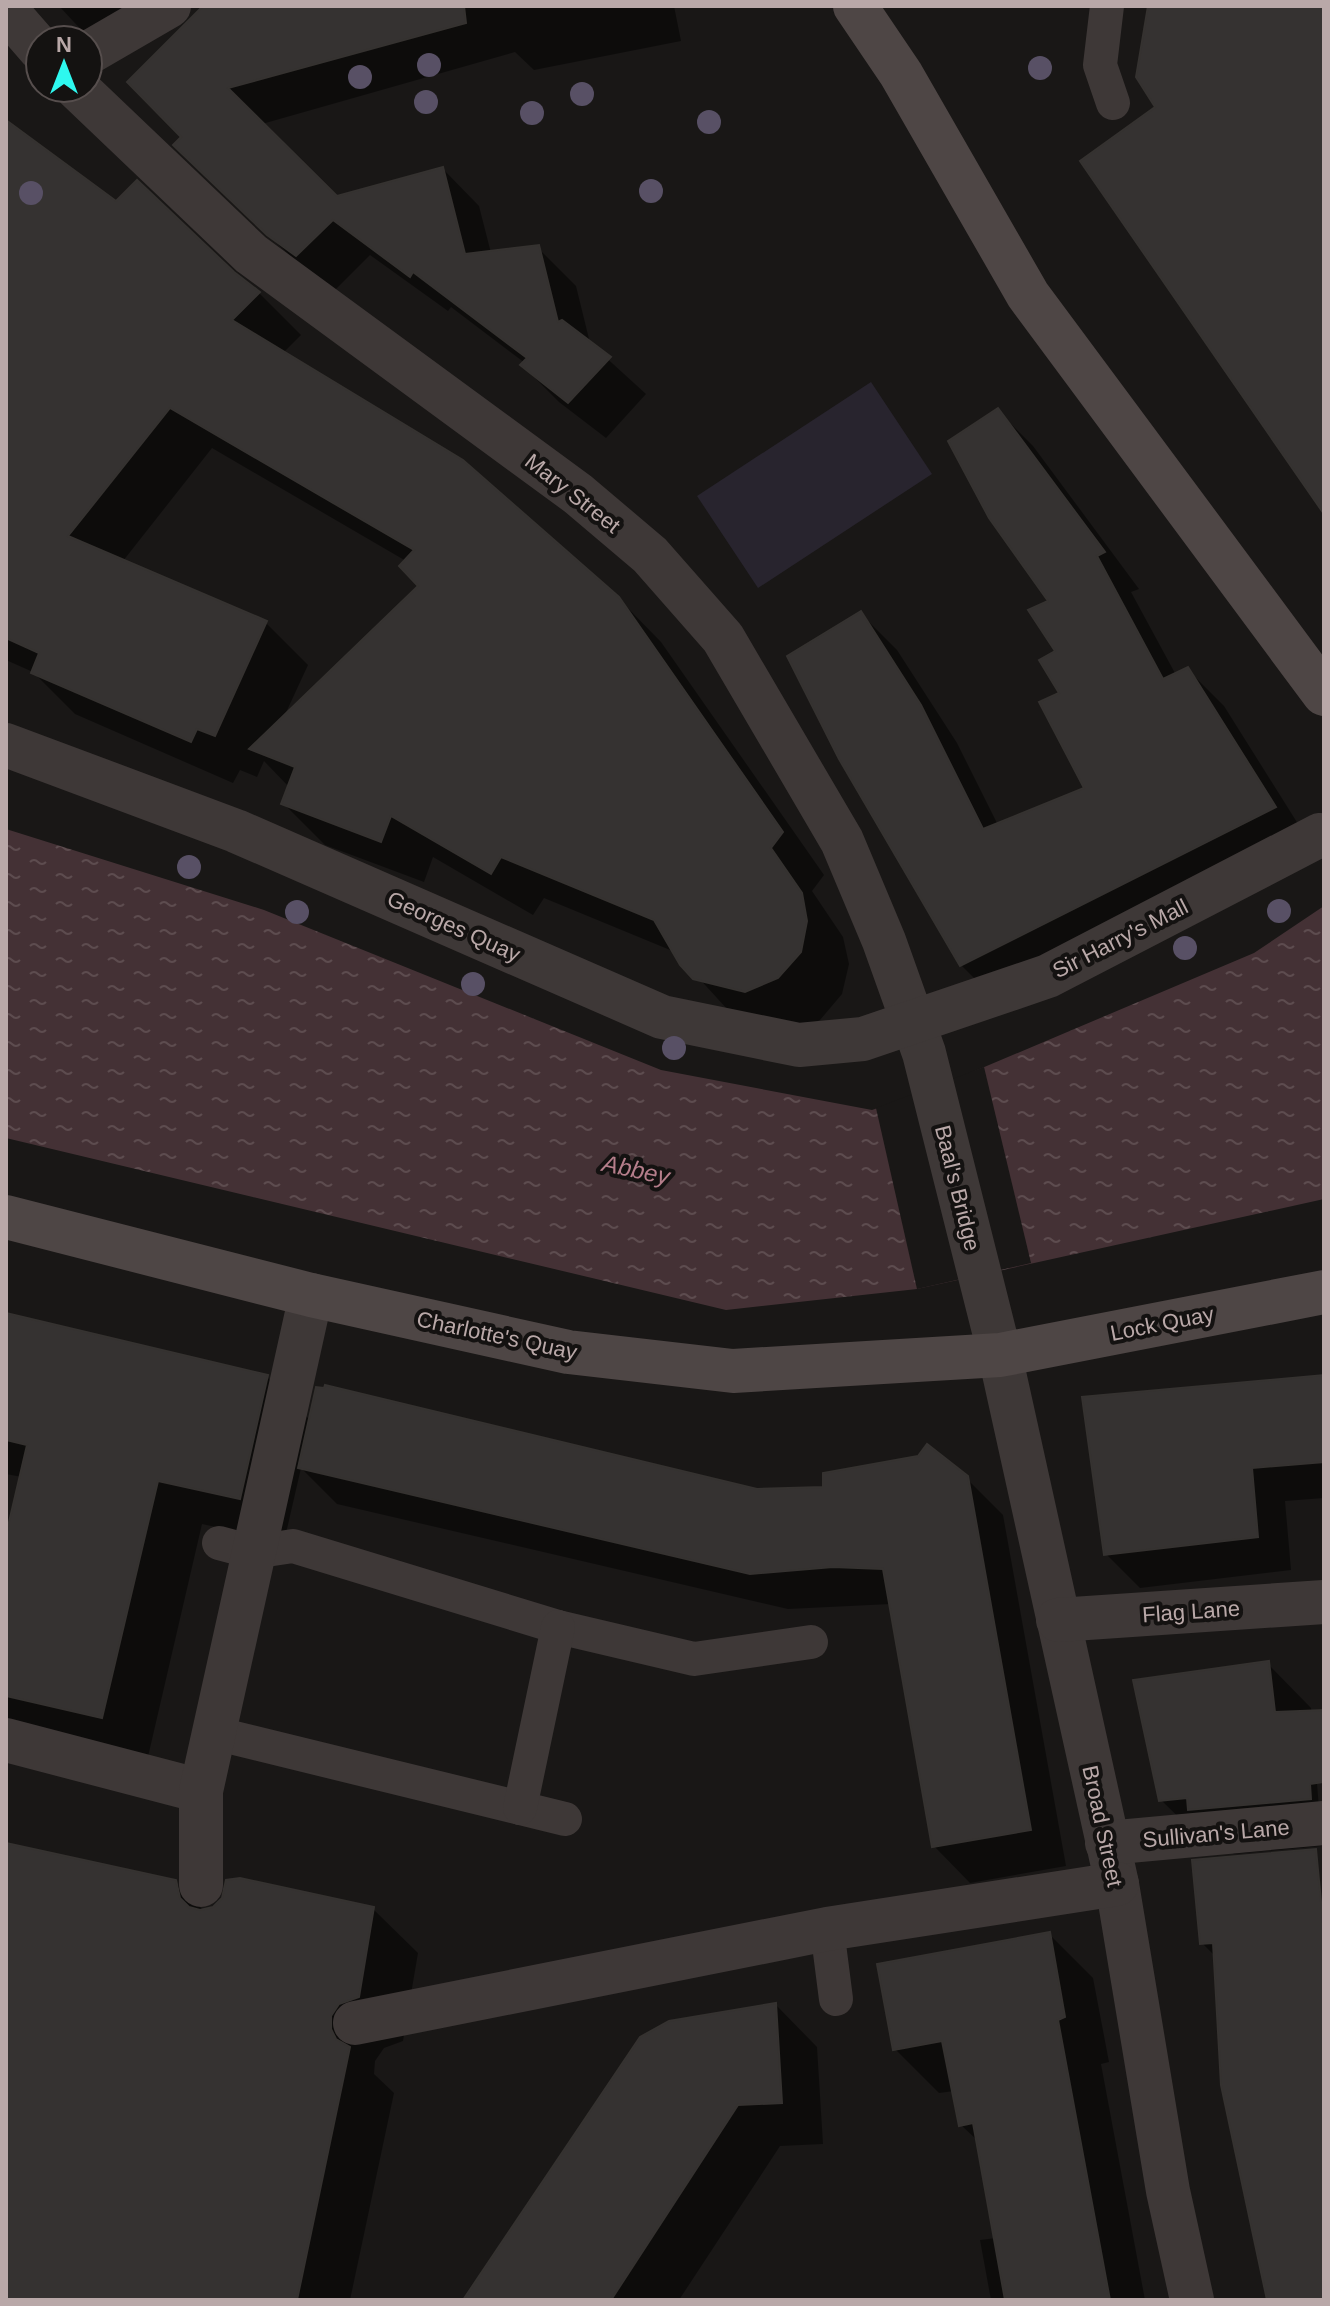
<svg xmlns="http://www.w3.org/2000/svg" width="1330" height="2306" font-family="Arial,sans-serif">
  <style>
    .garden { fill: #28242e }
    .water { fill: url(#water-ripples) }
    .pier { fill: #191716 }
    .shadow { fill: #0007; fill-rule: evenodd }
    .building { fill: #353231; stroke: #353230; stroke-width: 2 }
    .lines { fill: none; stroke-linecap: round; stroke-linejoin: round }
    .service { stroke: #3e3837; stroke-width: 34 }
    .minor { stroke: #3e3837; stroke-width: 44 }
    .secondary { stroke: #4e4645; stroke-width: 44 }
    .tree { fill: #585065 }
    .labels { text-anchor: middle; stroke-width: 8; stroke-linejoin: round; paint-order: stroke }
    .street-label { font-size: 22px; fill: #b9a8a8; stroke: #141211 }
    .water-label { font-size: 24px; font-style: italic; fill: #b57e8b; stroke: #141211 }
  </style>
  <defs>
    <pattern id="water-ripples" width="26" height="14" patternUnits="userSpaceOnUse" patternTransform="scale(2)"><rect width="26" height="14" fill="#443135"/><path d="M2 4q2-2 4 0t4 0M15 11q2-2 4 0t4 0" fill="none" stroke="#5d4c4f"/></pattern>
  </defs>
  <rect width="100%" height="100%" fill="#191716"/>
  <!-- garden -->
  <path class="garden" d="M871 382 932 474 758 588 697 496Z"/>
  <!-- water -->
  <path class="water" d="M6 829 264 910 661 1070 872 1110 930 1090 1254 953 1324 906V1199L917 1289 726 1310 6 1138Z"/>
  <!-- pier -->
  <path class="pier" d="M984 1067 1031 1263 917 1289 876 1108Z"/>
  <!-- shadow -->
  <g class="shadow">
    <path d="M59 6H171L101 51Z"/>
    <path d="M206 6H674L681 41 534 70 515 52 262 124 336 198 443 169 479 206 491 253 539 249 576 286 590 343 646 394 606 438 559 402 522 365 525 363 451 307 448 311 370 255 334 291 306 271 212 181 184 137Z"/>
    <path d="M6 123 116 204 259 293 301 335 283 353 618 598 661 642 824 875 812 891 843 937 849 964 842 994 820 1020 788 1033 738 1021 675 952 544 898 533 915 433 857 424 882 325 845 283 803 289 787 264 761 257 777 240 770 233 783 75 714 33 672 6 660ZM212 448 406 561 421 586 283 719 308 665 266 623 123 561Z"/>
    <path d="M997 410 1033 446 1139 589 1131 592 1176 675 1188 670 1224 706 1310 843 997 1001 961 965 861 614 897 650 957 743 998 825 1087 789 1062 694 1051 602Z"/>
    <path d="M6 1315 267 1377 311 1421 756 1491 966 1478 1003 1515 1066 1866 970 1883 934 1846 891 1604 788 1609 337 1504 301 1468 284 1542 202 1524 147 1761 6 1722V1543L22 1477 6 1474Z"/>
    <path d="M1324 1377V1498L1285 1501 1291 1570 1140 1588 1106 1554Z"/>
    <path d="M1267 1663 1311 1708 1322 1846 1234 1854 1223 1842 1206 1844 1161 1800Z"/>
    <path d="M6 1845 175 1882 204 1911 373 1909 418 1953 403 2041 384 2048 375 2061 374 2074 394 2093 350 2300H6Z"/>
    <path d="M1322 1919 1324 2300H1269L1216 1957 1202 1943Z"/>
    <path d="M1049 1934 1093 1978 1109 2062 1101 2064 1145 2300H991L980 2240 996 2238 978 2141 961 2125 954 2091 939 2093 895 2049Z"/>
    <path d="M776 2005 817 2047 823 2144 780 2146 679 2300H466Z"/>
  </g>
  <!-- building -->
  <g class="building">
    <path d="M203 6H464L466 23 228 88 337 196 443 167 465 254 539 245 558 322 562 320 611 357 568 403 520 365 527 358 413 272 410 277 333 220 296 256 267 235 173 145 181 137 127 82Z"/>
    <path d="M1148 6H1324V514L1080 161 1155 107 1136 77Z"/>
    <path d="M6 120 116 201 137 180 234 272 260 292 232 320 463 460 619 597 783 832 771 848 802 893 807 921 801 952 778 978 745 992 693 979 680 965 654 920 501 857 491 874 391 816 381 842 281 804 295 767 249 749 418 586 399 566 414 550 170 408 68 536 267 621 215 736 197 729 191 742 31 673 39 653 6 638Z"/>
    <path d="M998 408 1105 552 1097 556 1163 679 1188 667 1276 807 960 966 839 759 787 656 861 611 921 705 983 829 1084 788 1039 702 1059 693 1039 660 1055 651 1028 610 1048 601 989 518 948 441Z"/>
    <path d="M6 1313 268 1375 240 1499 158 1481 102 1718 6 1696V1535L27 1445 6 1440Z"/>
    <path d="M1324 1375V1462L1252 1468 1258 1537 1104 1555 1082 1397Z"/>
    <path d="M325 1385 757 1489 823 1487V1473L918 1456 927 1444 968 1476 1031 1830 932 1847 883 1569 833 1567 750 1574 298 1468 316 1387 324 1388Z"/>
    <path d="M1269 1661 1275 1712 1324 1710V1782L1310 1784 1311 1799 1188 1810 1187 1798 1159 1801 1133 1680Z"/>
    <path d="M6 1843 176 1880 180 1898 189 1907 200 1910 213 1907 222 1898 226 1880 240 1878 374 1907 359 1997 339 2004 331 2016V2029L336 2039 350 2047 297 2300H6Z"/>
    <path d="M1316 1849 1324 1933V2300H1267L1221 2085 1213 1943 1200 1944 1192 1860Z"/>
    <path d="M1050 1932 1065 2017 1058 2020 1110 2300H1005L973 2123 959 2126 942 2041 893 2050 877 1964Z"/>
    <path d="M776 2003 782 2103 738 2105 611 2300H463L640 2037 669 2021Z"/>
  </g>
  <g class="lines">
    <!-- service -->
    <g class="service">
      <path d="M1107 6 1100 65 1113 103"/>
      <path d="M219 1543 253 1552 293 1546 558 1627 694 1659 811 1642"/>
      <path d="M214 1733 565 1819"/>
      <path d="M520 1808 558 1627"/>
      <path d="M827 1929 836 1999"/>
    </g>
    <!-- minor -->
    <g class="minor">
      <path d="M6 10 40 49"/>
      <path d="M88 53 169 6"/>
      <path d="M77 88 251 254 578 494 650 555 723 638 842 841 884 941 924 1053 1000 1355 1117 1884 1168 2191 1192 2300"/>
      <path d="M6 745 236 831 662 1017 799 1045 863 1039 1048 976 1320 835"/>
      <path d="M1058 1620 1324 1602"/>
      <path d="M6 1740 201 1791"/>
      <path d="M1107 1843 1324 1823"/>
      <path d="M201 1885V1791L311 1295"/>
      <path d="M355 2023 827 1929 1117 1884"/>
    </g>
    <!-- secondary -->
    <g class="secondary">
      <path d="M855 6 901 74 1028 295 1324 694"/>
      <path d="M6 1217 311 1295 568 1352 733 1371 1000 1355 1324 1292"/>
    </g>
  </g>
  <!-- trees -->
  <g class="tree">
    <circle cx="429" cy="65" r="12"/>
    <circle cx="1040" cy="68" r="12"/>
    <circle cx="360" cy="77" r="12"/>
    <circle cx="582" cy="94" r="12"/>
    <circle cx="426" cy="102" r="12"/>
    <circle cx="532" cy="113" r="12"/>
    <circle cx="709" cy="122" r="12"/>
    <circle cx="651" cy="191" r="12"/>
    <circle cx="31" cy="193" r="12"/>
    <circle cx="189" cy="867" r="12"/>
    <circle cx="1279" cy="911" r="12"/>
    <circle cx="297" cy="912" r="12"/>
    <circle cx="1185" cy="948" r="12"/>
    <circle cx="473" cy="984" r="12"/>
    <circle cx="674" cy="1048" r="12"/>
  </g>
  <g class="labels">
    <!-- street labels -->
    <g class="street-label">
      <text transform="translate(573 493) rotate(38)" y="8">Mary Street</text>
      <text transform="translate(454 926) rotate(24)" y="8">Georges Quay</text>
      <text transform="translate(1120 938) rotate(-27)" y="8">Sir Harry's Mall</text>
      <text transform="translate(958 1188) rotate(76)" y="8">Baal's Bridge</text>
      <text transform="translate(1162 1323) rotate(-11)" y="8">Lock Quay</text>
      <text transform="translate(497 1335) rotate(12)" y="8">Charlotte's Quay</text>
      <text transform="translate(1191 1611) rotate(-4)" y="8">Flag Lane</text>
      <text transform="translate(1103 1826) rotate(78)" y="8">Broad Street</text>
      <text transform="translate(1216 1833) rotate(-5)" y="8">Sullivan's Lane</text>
    </g>
    <!-- water labels -->
    <g class="water-label">
      <text transform="translate(636 1170) rotate(12)" y="8">Abbey</text>
    </g>
  </g>
  <!-- border -->
  <rect width="1330" height="2306" fill="none" stroke="#b9a8a8" stroke-width="16"/>
  <!-- north arrow -->
  <g transform="translate(64 64)"><circle r="38" fill="#141211" stroke="#564e4d" stroke-width="2"/>
  <path d="M0-6L14 30L0 20L-14 30Z" fill="#2ef8ef"/>
  <text y="-12" font-size="22" font-weight="bold" text-anchor="middle" fill="#b9a8a8">N</text>
  </g>
</svg>
